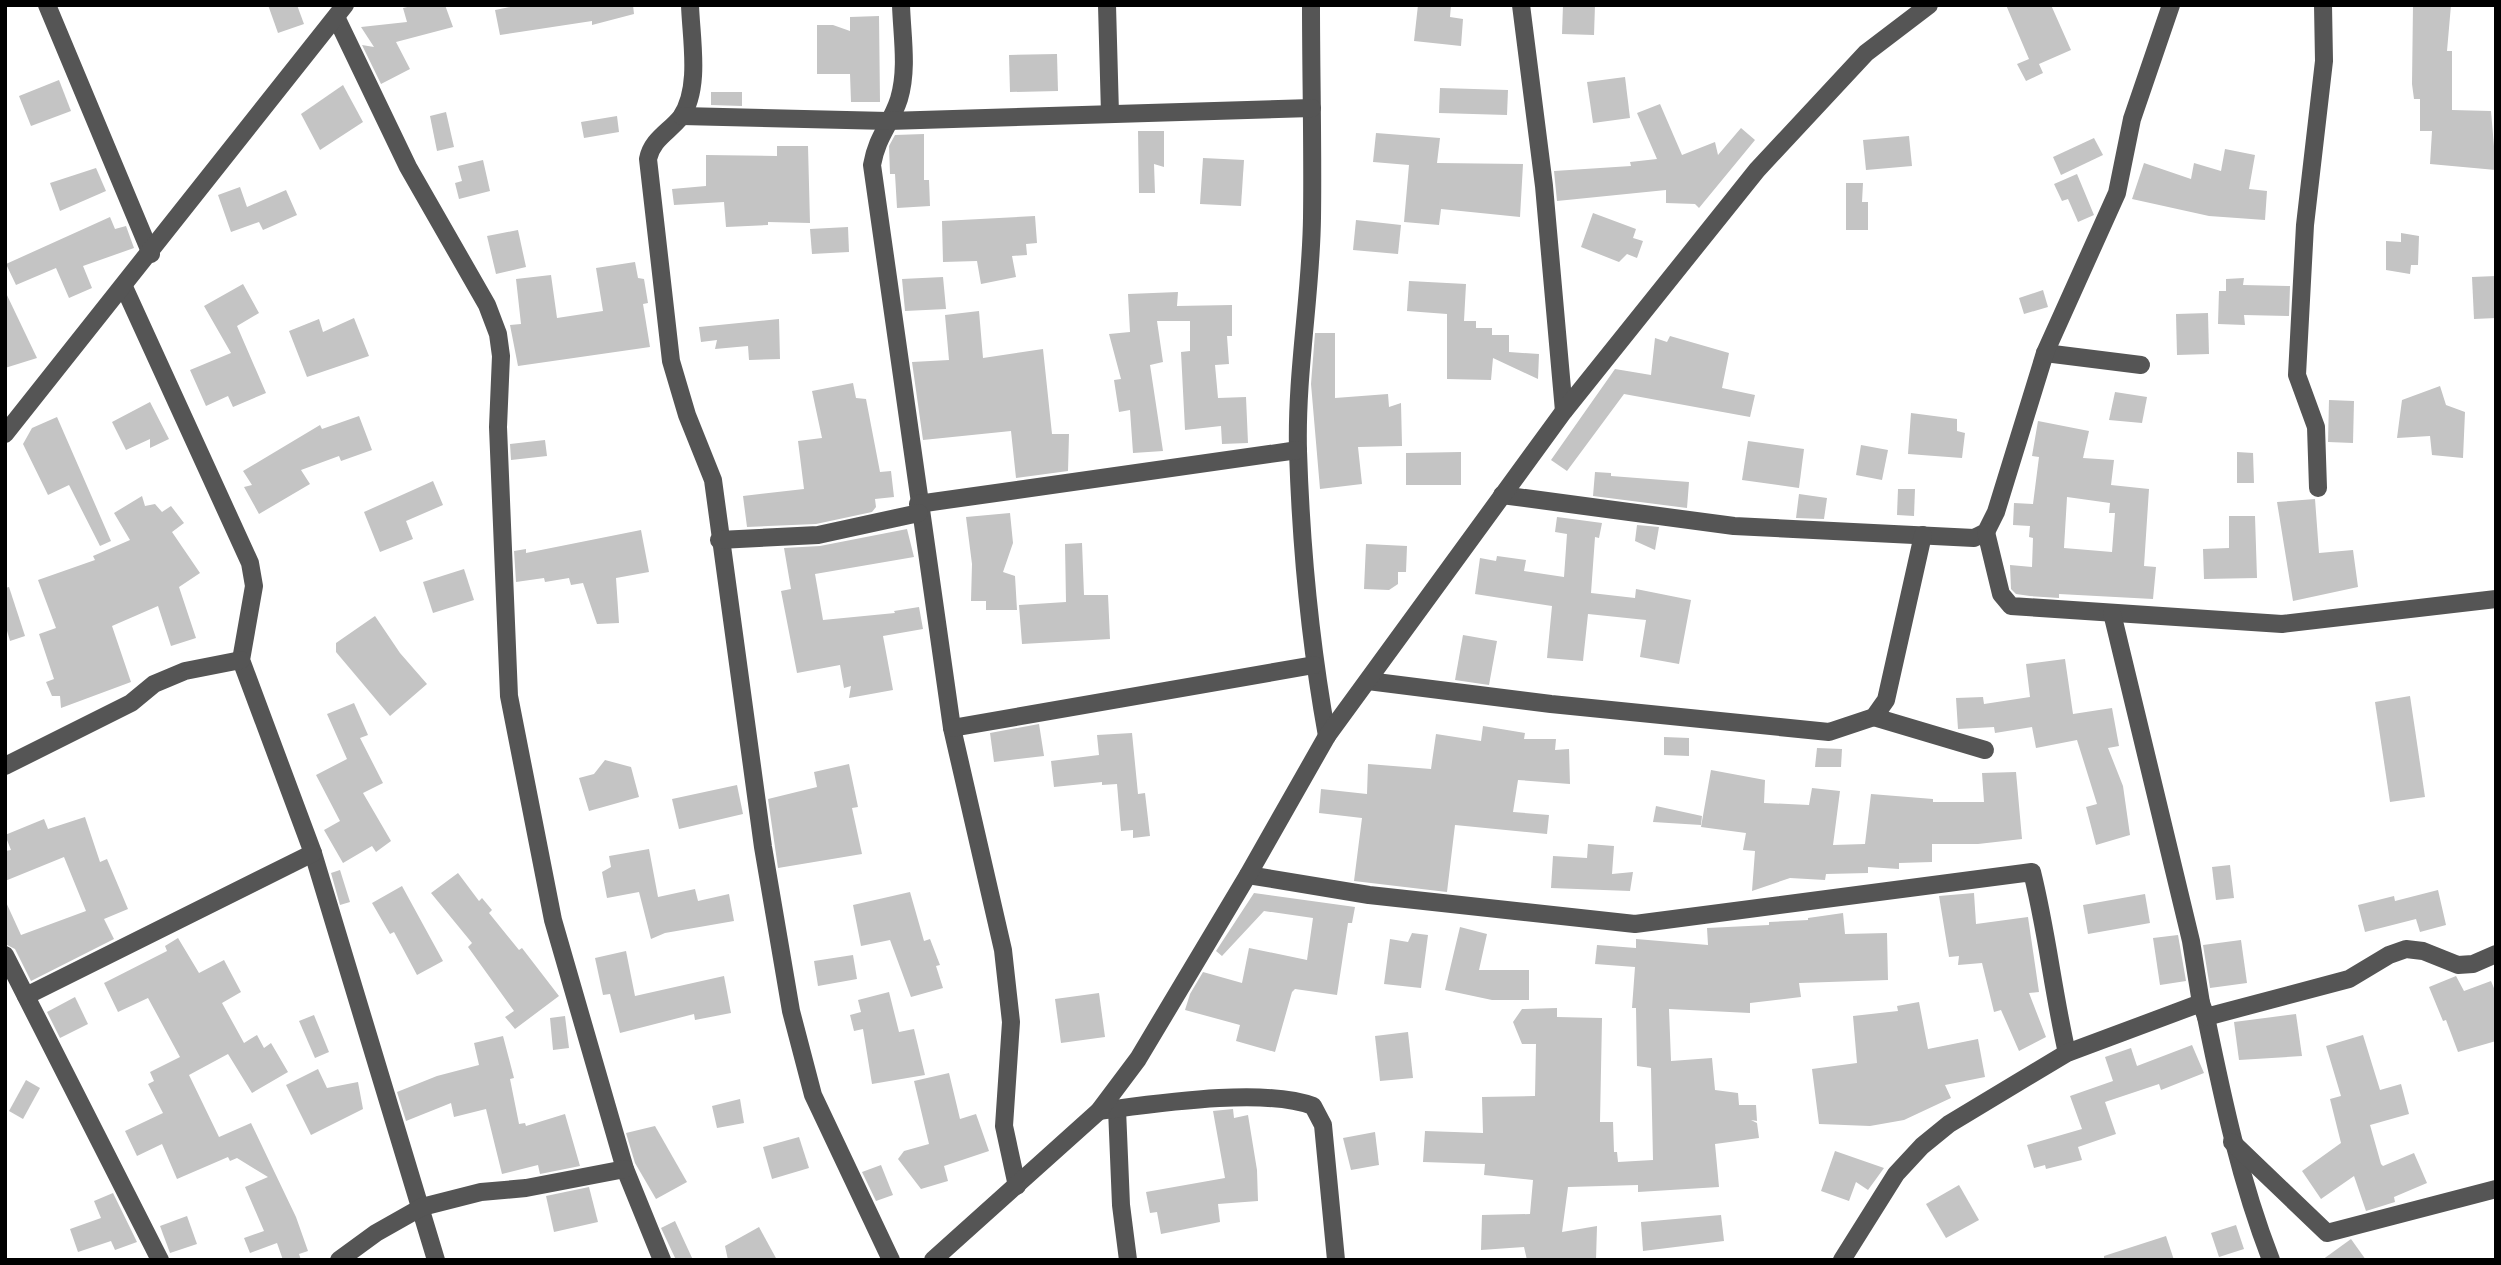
<svg xmlns="http://www.w3.org/2000/svg" width="2501" height="1265" font-family="'DM Sans',sans-serif">
  <style>
    .building { fill: #c4c4c4; fill-rule: evenodd }
    .lines { fill: none; stroke-linecap: round; stroke-linejoin: round }
    .minor { stroke: #555; stroke-width: 18 }
  </style>
  <rect width="100%" height="100%" fill="#fff"/>
  <!-- building -->
  <g class="building">
    <path d="M268 5H297L304 24 278 33Z"/>
    <path d="M416 5H445L453 27 396 42 410 69 381 84 362 45 374 47 361 27 407 22 403 8Z"/>
    <path d="M521 5H633L634 14 592 25V21L500 35 495 10Z"/>
    <path d="M1418 5H1451L1450 17 1463 19 1461 46 1414 41Z"/>
    <path d="M1563 5H1595L1594 35 1562 34Z"/>
    <path d="M2006 5H2051L2071 50 2039 64 2043 73 2026 81 2017 64 2029 59Z"/>
    <path d="M2413 5H2451L2447 51H2452V110L2491 111 2496 170 2430 164 2432 131H2420V99H2414L2412 84Z"/>
    <path d="M879 16 880 102H851L850 74H817V25H833L850 31V17Z"/>
    <path d="M1057 54 1058 91 1010 92 1009 55Z"/>
    <path d="M1625 77 1630 118 1593 123 1587 82Z"/>
    <path d="M59 80 71 111 31 126 19 96Z"/>
    <path d="M343 85 363 122 320 150 301 114Z"/>
    <path d="M1440 88 1508 90 1507 115 1439 113Z"/>
    <path d="M711 92H742V106L711 105Z"/>
    <path d="M1660 104 1682 155 1715 142 1718 155 1741 128 1755 140 1699 208 1695 204 1666 203V190L1557 201 1554 171 1631 166 1630 162 1657 159 1637 113Z"/>
    <path d="M446 112 454 147 437 151 430 116Z"/>
    <path d="M617 116 619 132 584 138 581 122Z"/>
    <path d="M1138 131H1164V167L1154 164 1155 193H1139Z"/>
    <path d="M1376 133 1440 138 1437 163 1523 164 1520 217 1441 209 1439 225 1404 222 1409 165 1373 162Z"/>
    <path d="M924 134V180H929L930 206 897 208 895 174H890L889 146 895 135Z"/>
    <path d="M1909 136 1912 166 1866 170 1863 140Z"/>
    <path d="M2094 138 2103 155 2061 175 2053 157Z"/>
    <path d="M777 146H808L810 223 768 222V225L726 227 724 202 674 205 672 189 706 186V155L777 156Z"/>
    <path d="M2225 149 2255 155 2249 189 2267 191 2265 220 2209 216 2132 199 2144 163 2191 179 2194 163 2221 171Z"/>
    <path d="M1203 158 1244 160 1241 206 1200 204Z"/>
    <path d="M483 160 490 191 459 199 455 183 462 181 458 166Z"/>
    <path d="M96 168 106 191 60 211 50 183Z"/>
    <path d="M2077 174 2094 215 2078 222 2068 199 2062 201 2054 184Z"/>
    <path d="M1846 183H1863L1862 202H1868V230H1846Z"/>
    <path d="M240 187 247 207 286 190 297 215 263 230 259 222 231 232 218 195Z"/>
    <path d="M1593 213 1636 229 1633 238 1643 241 1637 258 1627 254 1619 262 1581 247Z"/>
    <path d="M1035 216 1037 243 1026 244 1027 255 1012 256 1016 277 981 284 977 261 943 262 942 221Z"/>
    <path d="M110 217 115 229 126 226 134 248 83 266 92 288 69 298 56 268 16 285 6 264Z"/>
    <path d="M1356 220 1401 225 1398 254 1353 250Z"/>
    <path d="M848 227 849 252 812 254 810 229Z"/>
    <path d="M518 230 526 267 496 274 487 236Z"/>
    <path d="M2401 233 2419 236 2418 265H2411L2410 274 2386 270V241L2401 242Z"/>
    <path d="M635 262 638 278 644 279 648 303 643 304 650 347 518 366 510 325 521 324 516 279 551 275 557 318 603 311 596 268Z"/>
    <path d="M2496 276V318L2474 319 2472 277Z"/>
    <path d="M943 277 946 309 905 311 902 279Z"/>
    <path d="M2244 278 2243 285 2290 286 2289 316 2244 315 2245 325 2218 324 2219 291H2226V279Z"/>
    <path d="M1409 281 1466 284 1464 321H1476V328H1492V335H1509V352L1539 354 1538 379 1493 358 1491 380 1447 379V314L1407 311Z"/>
    <path d="M243 284 259 313 237 326 266 393 233 407 228 396 206 406 190 370 231 353 204 306Z"/>
    <path d="M2043 290 2048 307 2024 314 2019 298Z"/>
    <path d="M5 291 37 358 5 368Z"/>
    <path d="M1178 292 1177 306 1232 305V336H1227L1229 364 1215 365 1218 398 1246 397 1248 443 1222 444 1221 426 1185 430 1181 352 1190 351V321H1157L1163 362 1150 365 1163 451 1133 453 1130 410 1119 412 1114 380 1121 379 1109 334 1130 332 1128 294Z"/>
    <path d="M979 311 983 358 1043 349 1052 434H1069L1068 471 1016 478 1011 431 923 440 912 362 949 360 945 315Z"/>
    <path d="M2208 313 2209 354 2177 355 2176 314Z"/>
    <path d="M354 318 369 356 307 377 289 331 319 319 323 332Z"/>
    <path d="M779 319 780 359 749 360 748 346 715 349 717 340 701 342 699 327Z"/>
    <path d="M1315 333H1335V398L1388 394 1389 407 1401 403 1402 446 1358 447 1362 484 1320 489 1311 384Z"/>
    <path d="M1670 336 1729 353 1722 388 1755 395 1750 417 1624 394 1567 471 1551 460 1615 369 1651 375 1655 338 1667 342Z"/>
    <path d="M853 383 856 398 866 399 880 472 891 471 894 497 875 499 876 507 872 512 816 524 747 527 743 496 804 489 798 441 822 438 812 391Z"/>
    <path d="M2440 386 2446 405 2465 412 2463 458 2432 455 2430 436 2397 438 2402 400Z"/>
    <path d="M2115 392 2147 397 2142 423 2109 420Z"/>
    <path d="M2329 400 2354 401 2353 443 2328 442Z"/>
    <path d="M150 402 169 439 150 448V439L126 450 112 422Z"/>
    <path d="M1911 413 1957 419V431L1965 433 1962 458 1908 454Z"/>
    <path d="M359 416 372 450 341 461 339 456 301 470 310 484 259 514 244 487 252 485 243 471 320 425 322 429Z"/>
    <path d="M57 417 111 541 100 546 69 485 48 495 23 444 32 428Z"/>
    <path d="M2038 421 2089 431 2083 458 2114 460 2111 485 2149 489 2144 566 2156 567 2153 599 2059 594V598L2030 596 2016 594 2011 589 2010 565 2032 567 2033 538 2029 537 2030 526 2013 525 2014 503 2033 504 2039 457 2032 456ZM2067 497 2110 503 2109 513H2115L2112 552 2064 548Z"/>
    <path d="M545 440 547 456 511 460 510 444Z"/>
    <path d="M1748 441 1804 449 1799 488 1742 480Z"/>
    <path d="M1861 445 1888 450 1882 480 1856 475Z"/>
    <path d="M1461 452V485H1406V453Z"/>
    <path d="M2237 452 2253 453 2254 483H2237Z"/>
    <path d="M1595 472 1611 473V476L1689 482 1687 508 1593 496Z"/>
    <path d="M433 481 443 505 406 521 413 539 380 552 364 512Z"/>
    <path d="M1898 489H1915L1914 516 1897 515Z"/>
    <path d="M1799 494 1827 498 1824 519 1796 518Z"/>
    <path d="M142 496 145 506 155 504 162 512 171 506 184 523 172 532 200 573 179 587 196 638 171 646 158 606 112 626 131 682 61 708 60 696H52L46 682 54 679 39 634 56 628 38 580 95 560 93 556 130 540 114 513Z"/>
    <path d="M2315 499 2319 553 2353 550 2358 587 2293 601 2277 502Z"/>
    <path d="M1010 513 1013 543 1003 572 1015 576 1017 610H986V601H971L972 564 966 517Z"/>
    <path d="M2229 516H2255L2257 578 2204 579 2203 549 2229 548Z"/>
    <path d="M1557 517 1602 523 1599 538 1595 537 1591 593 1635 598 1636 589 1691 600 1679 664 1640 657 1646 620 1588 614 1583 661 1547 658 1552 606 1475 594 1480 558 1496 561 1497 556 1526 560 1524 571 1564 577 1567 534 1555 532Z"/>
    <path d="M1637 525 1659 527 1655 550 1635 541Z"/>
    <path d="M907 529 914 557 815 574 823 620 895 613 894 611 919 607 923 629 883 636 893 690 849 698 851 686 844 688 840 665 797 673 781 591 791 589 784 548 820 546Z"/>
    <path d="M641 530 649 572 616 578 619 623 597 624 583 583 571 585 569 578 545 582 544 578 516 582 514 551 526 549V553Z"/>
    <path d="M1082 543 1084 595H1108L1110 639 1022 644 1019 605 1066 602 1065 544Z"/>
    <path d="M1366 544 1407 546 1406 572H1398V584L1389 590 1364 589Z"/>
    <path d="M464 569 474 600 433 613 423 582Z"/>
    <path d="M9 587 25 636 10 641 5 624V588Z"/>
    <path d="M375 616 400 653 427 684 390 716 336 652V643Z"/>
    <path d="M1463 635 1497 641 1489 685 1455 680Z"/>
    <path d="M2065 659 2073 714 2112 708 2119 746 2108 748 2123 786 2130 835 2096 845 2086 807 2097 804 2077 740 2036 748 2032 727 1995 733 1994 727 1958 729 1956 698 1983 697 1984 704 2030 697 2026 664Z"/>
    <path d="M2410 696 2425 797 2390 802 2375 702Z"/>
    <path d="M354 703 368 735 360 738 383 783 363 793 391 841 376 852 372 846 343 863 324 830 340 821 316 775 347 759 327 714Z"/>
    <path d="M1039 724 1044 756 994 762 990 733Z"/>
    <path d="M1483 726 1525 733 1524 739H1556L1555 750 1569 749 1570 784 1518 780 1513 812 1549 815 1547 834 1455 825 1447 892 1354 881 1362 818 1319 813 1321 789 1367 794 1368 764 1431 769 1436 734 1481 741Z"/>
    <path d="M1132 733 1138 794 1145 793 1150 836 1133 838V830L1121 831 1117 784 1102 785V782L1054 787 1051 761 1099 755 1097 735Z"/>
    <path d="M1664 737 1689 738V756L1664 755Z"/>
    <path d="M1817 748 1842 749 1841 767H1815Z"/>
    <path d="M605 760 631 767 639 797 589 811 579 778 594 774Z"/>
    <path d="M849 764 858 807 852 808 862 854 778 868 768 799 817 787 814 772Z"/>
    <path d="M1711 770 1765 780 1764 803 1809 805 1812 788 1840 791 1833 845 1865 844 1871 794 1933 799V802H1984L1982 773 2016 772 2022 839 1978 844H1932V862L1899 863V869L1868 867V873L1826 874 1825 880 1790 878 1752 891 1755 851 1743 850 1746 833 1701 827Z"/>
    <path d="M737 785 743 814 679 829 672 799Z"/>
    <path d="M1656 806 1702 816 1701 825 1653 822Z"/>
    <path d="M85 817 100 862 107 859 128 909 104 919 114 939 31 981 15 949 5 944V900L21 935 86 911 64 857 5 881V851L11 850 5 835 44 819 48 829Z"/>
    <path d="M1588 844 1614 846 1612 874 1633 872 1630 891 1551 888 1553 856 1587 858Z"/>
    <path d="M649 849 658 897 695 889 698 901 729 894 734 921 665 933 651 939 639 892 607 898 602 872 611 867 609 856Z"/>
    <path d="M2230 865 2234 898 2216 900 2212 867Z"/>
    <path d="M340 870 350 902 340 905 331 873Z"/>
    <path d="M458 873 479 901 482 898 492 910 489 913 519 950 522 948 559 996 515 1029 505 1017 514 1011 468 947 472 943 431 893Z"/>
    <path d="M402 886 443 961 417 975 394 932 390 934 372 903Z"/>
    <path d="M2438 890 2446 925 2420 932 2416 919 2365 932 2358 905 2394 896 2395 901Z"/>
    <path d="M910 892 924 941 930 939 940 965 936 966 943 988 911 997 890 940 861 946 853 905Z"/>
    <path d="M1254 893 1355 907 1352 923H1348L1337 995 1295 989 1292 992 1275 1052 1236 1041 1240 1025 1185 1010 1190 994 1203 972 1242 983 1249 948 1307 960 1313 918 1264 911 1222 956 1216 951Z"/>
    <path d="M1974 893 1976 924 2028 917 2039 992 2029 993 2046 1037 2019 1051 2001 1010 1994 1012 1982 963 1958 965 1959 956 1949 957 1939 896Z"/>
    <path d="M2145 894 2150 923 2088 934 2083 905Z"/>
    <path d="M1843 913 1845 934 1887 933 1888 980 1799 983 1801 997 1750 1003V1013L1669 1009 1671 1061 1712 1058 1715 1090 1738 1093 1739 1105H1756L1757 1121 1751 1120 1757 1123 1759 1138 1715 1144 1719 1187 1638 1192V1185L1568 1187 1562 1232 1597 1226 1596 1260H1527L1524 1247 1481 1250 1482 1215 1530 1214 1533 1180 1484 1175 1485 1164 1423 1162 1425 1131 1483 1133 1482 1097 1535 1096 1536 1044H1522L1513 1022 1522 1009 1557 1008V1017L1602 1018 1600 1122H1613L1614 1152H1617L1618 1162 1653 1160 1651 1068 1637 1066 1636 1008H1632L1635 967 1595 964 1597 945 1636 948V939L1708 945 1707 928 1769 925V922L1808 920V918Z"/>
    <path d="M1460 927 1487 934 1479 970H1529V1000H1492L1445 990Z"/>
    <path d="M1412 933 1428 935 1421 988 1384 984 1390 939 1408 942Z"/>
    <path d="M2178 935 2186 981 2160 985 2153 938Z"/>
    <path d="M178 938 199 973 224 960 241 992 222 1003 244 1043 257 1035 264 1048 271 1043 288 1072 252 1093 228 1054 189 1075 219 1137 251 1123 296 1217 308 1251 299 1254 301 1260H283L277 1243 250 1253 244 1238 264 1231 245 1187 268 1177 237 1158 230 1161 228 1157 177 1179 162 1144 137 1156 125 1131 163 1113 148 1084 154 1081 150 1072 180 1057 148 998 118 1012 104 983 167 951 165 946Z"/>
    <path d="M2241 940 2247 983 2210 988 2203 945Z"/>
    <path d="M626 951 635 996 724 976 731 1013 695 1020 694 1014 620 1033 610 994 603 995 595 958Z"/>
    <path d="M853 955 857 979 818 986 814 961Z"/>
    <path d="M2456 976 2464 991 2491 981 2496 993V1041L2458 1052 2446 1020 2443 1021 2429 987Z"/>
    <path d="M889 992 899 1032 914 1029 925 1075 872 1084 863 1029 854 1031 850 1015 861 1012 858 1000Z"/>
    <path d="M1099 993 1105 1037 1061 1043 1055 999Z"/>
    <path d="M75 997 88 1024 60 1038 47 1012Z"/>
    <path d="M1919 1002 1928 1049 1978 1039 1985 1077 1945 1085 1951 1098 1904 1120 1870 1126 1819 1124 1812 1069 1857 1063 1853 1016 1898 1011 1897 1006Z"/>
    <path d="M2296 1014 2302 1056 2239 1060 2234 1022Z"/>
    <path d="M314 1015 329 1052 315 1058 299 1021Z"/>
    <path d="M565 1016 569 1048 553 1050 550 1018Z"/>
    <path d="M1408 1032 1413 1078 1380 1081 1375 1036Z"/>
    <path d="M2363 1035 2380 1090 2401 1084 2409 1114 2370 1125 2381 1164 2383 1166 2414 1153 2427 1183 2394 1197 2395 1202 2366 1211 2354 1176 2321 1199 2302 1171 2341 1143 2330 1099 2341 1096 2326 1046Z"/>
    <path d="M503 1036 514 1078 510 1079 519 1124 525 1123 526 1126 565 1114 580 1166 540 1174 538 1165 502 1174 486 1109 454 1117 451 1103 406 1121 397 1092 437 1076 479 1065 474 1043Z"/>
    <path d="M2192 1045 2204 1073 2161 1090 2159 1084 2105 1102 2116 1134 2078 1147 2082 1160 2046 1169 2045 1165 2034 1168 2027 1145 2082 1129 2070 1096 2113 1081 2105 1057 2131 1048 2137 1066Z"/>
    <path d="M318 1069 327 1088 358 1082 363 1109 311 1135 286 1085Z"/>
    <path d="M949 1073 960 1119 976 1114 989 1151 944 1166 948 1181 921 1189 898 1159 904 1151 929 1144 914 1081Z"/>
    <path d="M26 1080 40 1088 23 1119 9 1111Z"/>
    <path d="M740 1099 744 1123 717 1128 712 1106Z"/>
    <path d="M1233 1109 1234 1118 1248 1115 1257 1170 1258 1201 1218 1204 1220 1222 1161 1234 1157 1212 1150 1213 1146 1192 1225 1178 1213 1111Z"/>
    <path d="M655 1126 687 1182 656 1199 635 1163 626 1133Z"/>
    <path d="M1375 1132 1379 1165 1351 1170 1343 1138Z"/>
    <path d="M799 1137 809 1168 772 1179 763 1147Z"/>
    <path d="M1835 1151 1884 1168 1868 1190 1856 1182 1849 1201 1821 1191Z"/>
    <path d="M881 1165 893 1195 876 1201 862 1172Z"/>
    <path d="M1959 1185 1979 1220 1946 1238 1926 1204Z"/>
    <path d="M589 1187 598 1222 554 1232 546 1196Z"/>
    <path d="M113 1193 137 1242 115 1250 111 1241 78 1252 70 1229 101 1218 94 1201Z"/>
    <path d="M1721 1215 1724 1241 1643 1251 1641 1222Z"/>
    <path d="M187 1216 197 1244 170 1253 160 1226Z"/>
    <path d="M675 1221 693 1260H676L661 1228Z"/>
    <path d="M2236 1225 2244 1249 2219 1257 2211 1233Z"/>
    <path d="M759 1227 777 1260H728L725 1246Z"/>
    <path d="M2166 1236 2174 1260H2104V1256Z"/>
    <path d="M2351 1239 2366 1260H2322Z"/>
  </g>
  <g class="lines">
    <!-- minor -->
    <g class="minor">
      <path d="M47 5 151 254"/>
      <path d="M690 5C691 38 701 88 681 117 669 132 652 139 648 159L671 361 687 415 713 480 763 847 791 1011 813 1095 891 1260"/>
      <path d="M901 5C902 36 908 69 899 99 891 124 877 136 872 165L952 728 1003 950 1011 1022 1004 1126 1017 1186"/>
      <path d="M1107 5 1110 114"/>
      <path d="M1311 5C1311 76 1313 147 1312 218 1311 296 1296 372 1298 451 1301 546 1310 642 1327 736"/>
      <path d="M1521 5 1544 186 1564 411"/>
      <path d="M336 17 408 167 487 305 498 334 501 356 498 427 509 696 553 920 625 1169 662 1260"/>
      <path d="M682 116 888 121 1312 108"/>
      <path d="M124 287 250 563 254 586 241 660 313 853 436 1260"/>
      <path d="M2045 353 2141 365"/>
      <path d="M5 434 345 5"/>
      <path d="M2318 488 2316 427 2297 375 2305 225 2324 61 2323 5"/>
      <path d="M1502 495 1734 526 1974 538 1986 532 1996 512 2045 353 2117 193 2132 119 2171 5"/>
      <path d="M918 504 1298 450"/>
      <path d="M1986 532 2001 594 2011 606 2282 624 2496 599"/>
      <path d="M719 540 818 535 919 513"/>
      <path d="M2112 613 2191 941 2201 1003"/>
      <path d="M1368 681 1551 704 1829 732 1874 717 1886 700 1923 535"/>
      <path d="M1874 717 1985 750"/>
      <path d="M952 728 1314 665"/>
      <path d="M5 766 131 703 154 684 185 671 241 660"/>
      <path d="M1248 875 1369 895 1635 924 2032 872C2047 932 2053 992 2067 1053"/>
      <path d="M5 955 160 1260"/>
      <path d="M26 996 313 853"/>
      <path d="M2206 1017C2223 1100 2240 1180 2271 1260"/>
      <path d="M1117 1109 1121 1205 1128 1260"/>
      <path d="M1099 1111C1154 1104 1263 1087 1313 1106L1323 1125 1336 1260"/>
      <path d="M2232 1142 2327 1233 2496 1189"/>
      <path d="M339 1260 376 1233 422 1207 481 1192 526 1188 625 1169"/>
      <path d="M933 1260 1099 1111 1138 1059 1248 875 1327 736 1564 411 1757 170 1866 53 1929 5"/>
      <path d="M1842 1260 1896 1174 1922 1146 1949 1124 2067 1053 2201 1003 2206 1017 2349 979 2389 955 2406 949 2423 951 2458 965 2473 964 2496 954"/>
    </g>
  </g>
  <!-- border -->
  <rect width="2501" height="1265" fill="none" stroke="#000000" stroke-width="14"/>
</svg>
